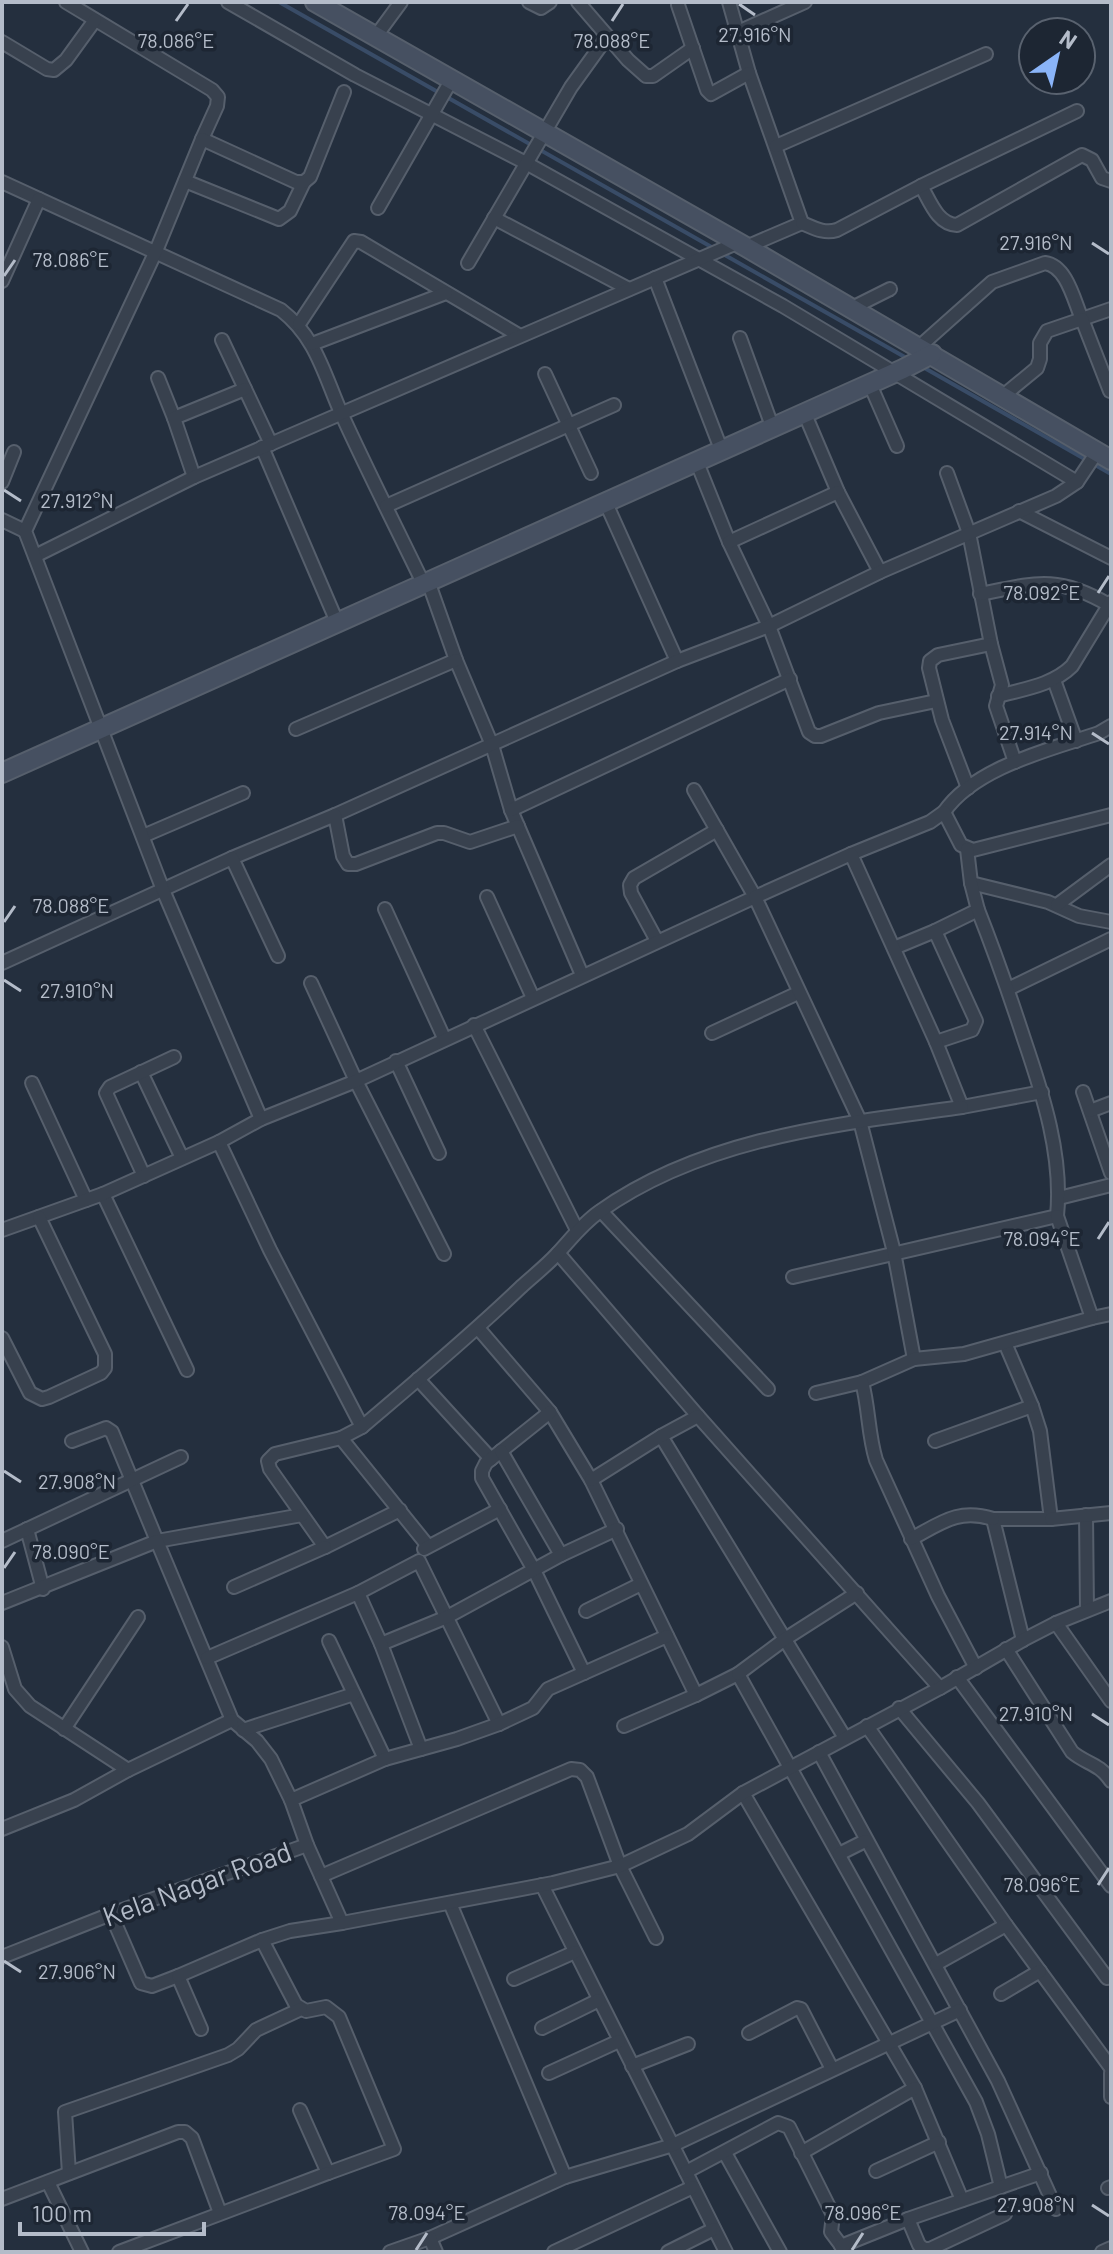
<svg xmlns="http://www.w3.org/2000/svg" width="1113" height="2254" font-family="Barlow,sans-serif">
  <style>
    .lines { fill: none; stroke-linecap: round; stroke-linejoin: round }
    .stream { stroke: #394c67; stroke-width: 4 }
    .street-casing { stroke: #565f6c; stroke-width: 16 }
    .secondary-casing { stroke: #565f6c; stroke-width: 22 }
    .street { stroke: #38414e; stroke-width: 12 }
    .secondary { stroke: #465061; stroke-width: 18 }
    .ticks { fill: none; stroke: #b4bcc9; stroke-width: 3 }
    .labels { text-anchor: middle; stroke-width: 7; stroke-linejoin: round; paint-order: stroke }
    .street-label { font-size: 28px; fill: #b4bcc9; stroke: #1d2633 }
    .ticks-label { font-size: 20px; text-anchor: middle; fill: #b4bcc9; stroke: #1d2633; stroke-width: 7; stroke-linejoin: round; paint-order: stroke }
  </style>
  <rect width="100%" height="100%" fill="#242f3e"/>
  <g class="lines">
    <!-- stream -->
    <g class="stream">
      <path d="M279 2 715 249"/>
      <path d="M723 254 910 360"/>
      <path d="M921 366 1111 474"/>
    </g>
    <defs>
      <g id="street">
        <path d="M66 2 212 90 218 97 217 106 202 139"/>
        <path d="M228 2 355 75 526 163 783 306 1077 482"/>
        <path d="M529 2 541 8 550 2"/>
        <path d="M578 2 628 60 646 76H653L693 48"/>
        <path d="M729 2 749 73 802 223 746 247"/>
        <path d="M678 5 707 90 711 94 749 73"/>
        <path d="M738 32 805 2"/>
        <path d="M376 36 401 2"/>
        <path d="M2 42 47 69 54 70 66 60 95 20"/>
        <path d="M776 146 986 54"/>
        <path d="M185 181 279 219 290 211 304 182"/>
        <path d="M2 182 281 310C317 338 324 375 342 415 368 472 396 527 423 583"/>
        <path d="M921 186C930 201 937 224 957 225L1082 155 1092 160 1102 178 1111 181"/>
        <path d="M378 208 452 79"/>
        <path d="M494 218 629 289"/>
        <path d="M802 223C814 228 824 234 837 230L921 186 1077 111"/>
        <path d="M468 263 571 87 607 37"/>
        <path d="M655 278 721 449"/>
        <path d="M2 281 39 199"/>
        <path d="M852 308 890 289"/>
        <path d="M299 324 354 241 361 242 520 336"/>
        <path d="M740 338 772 426"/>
        <path d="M222 340 271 444"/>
        <path d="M312 344 446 293"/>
        <path d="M919 347 992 282 1045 263C1067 266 1074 301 1082 319L1111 309"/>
        <path d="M545 374 591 473"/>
        <path d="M158 378 174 418"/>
        <path d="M869 382 897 446"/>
        <path d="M1003 396 1037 368 1040 359V343L1047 331 1082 319 1110 391"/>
        <path d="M804 412 838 492 880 572"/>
        <path d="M262 447 337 622"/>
        <path d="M696 460 729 542 769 626 809 732 815 736H821L879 713 936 701"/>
        <path d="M947 473 969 533 991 644 1002 685 996 706 1015 762"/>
        <path d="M194 477 174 418 245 389"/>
        <path d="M2 482 14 452"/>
        <path d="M605 501 677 661"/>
        <path d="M386 506 614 405"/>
        <path d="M1019 511 1111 558"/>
        <path d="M2 520 25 531"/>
        <path d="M729 542 838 492"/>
        <path d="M35 556 194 477 739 242"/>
        <path d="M428 581 456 660 492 745 511 810 582 975"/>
        <path d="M980 594C1035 583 1058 575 1109 605"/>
        <path d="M1054 680 1076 741"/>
        <path d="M998 696C1024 689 1053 685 1072 666L1111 602"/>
        <path d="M296 729 456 660"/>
        <path d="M968 788 942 720 929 668 930 661 938 655 991 644"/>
        <path d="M511 810 790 679"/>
        <path d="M944 812C975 767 1049 750 1099 733L1111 726"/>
        <path d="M335 815 677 661 769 626 880 572 1056 496 1077 482 1097 452"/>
        <path d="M143 836 243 793"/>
        <path d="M851 854 930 822 944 812 961 845 973 850 1111 815"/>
        <path d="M232 858 335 815 343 856 348 864H356L437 833H444L470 842 518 826"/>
        <path d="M971 883 1048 902 1079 916 1111 922"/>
        <path d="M487 897 533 998"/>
        <path d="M1057 905 1111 865"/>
        <path d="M385 909 444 1038"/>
        <path d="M935 931 978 910"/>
        <path d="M657 941 631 893 630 885 634 878 717 830"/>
        <path d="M894 948 935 931 976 1021 972 1030 936 1042"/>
        <path d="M2 963 232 858 278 956"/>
        <path d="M311 983 356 1081 444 1254"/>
        <path d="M1008 989 1111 939"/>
        <path d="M474 1025 577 1230"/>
        <path d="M712 1033 798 993"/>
        <path d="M396 1061 439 1153"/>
        <path d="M141 1072 182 1158"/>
        <path d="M32 1083 86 1200"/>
        <path d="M1083 1092 1111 1173"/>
        <path d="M1090 1111 1111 1103"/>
        <path d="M261 1119 163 890 25 531 156 251 202 139 296 182H304L310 177 344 92"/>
        <path d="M219 1142 270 1250 362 1427"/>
        <path d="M144 1176 106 1093 110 1087 174 1057"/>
        <path d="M103 1194 187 1370"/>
        <path d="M1059 1198 1111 1185"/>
        <path d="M601 1211 768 1389"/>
        <path d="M2 1230 103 1194 219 1142 261 1119 356 1081 755 897 694 790"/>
        <path d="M558 1253 698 1416 940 1688"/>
        <path d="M793 1277 1057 1216C1063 1156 1043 1095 1024 1039 1010 996 995 953 978 910L971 883 967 849"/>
        <path d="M1092 1318 1111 1314"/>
        <path d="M478 1328 550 1412 591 1480 696 1695 738 1674 976 2102 988 2134 1001 2187"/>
        <path d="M2 1338 30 1393 42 1399 49 1397 101 1373 105 1368V1354L39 1217"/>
        <path d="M1005 1343 1032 1406 1040 1431 1051 1519H993L1023 1640"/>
        <path d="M914 1359 894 1252 860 1121 755 897 851 854 936 1042 962 1107 1042 1092"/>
        <path d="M418 1379 491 1459"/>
        <path d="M862 1382 914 1359 964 1354 1092 1318 1057 1216"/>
        <path d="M816 1393 862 1382C869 1408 868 1434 876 1460L938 1596 976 1668"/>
        <path d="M550 1412 486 1463 482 1471V1478L534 1570 584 1673"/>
        <path d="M661 1436 845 1738"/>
        <path d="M341 1438 275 1454 268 1461 270 1469 325 1547 400 1510"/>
        <path d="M72 1441 106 1428 112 1432 157 1541 302 1515"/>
        <path d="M935 1441 1032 1406"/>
        <path d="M501 1451 561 1555 617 1529"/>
        <path d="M591 1480 661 1436 698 1416"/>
        <path d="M1086 1515 1087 1610"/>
        <path d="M1051 1519 1111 1513"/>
        <path d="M27 1529 43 1589"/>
        <path d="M911 1539C941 1523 958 1508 993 1519"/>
        <path d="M2 1541 181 1457"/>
        <path d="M428 1546 341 1438 362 1427C416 1381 470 1336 521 1287 533 1276 546 1266 557 1254 571 1239 582 1224 599 1212 704 1137 839 1124 962 1107"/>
        <path d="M424 1549 500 1509"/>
        <path d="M234 1587 325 1547"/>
        <path d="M358 1593 419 1561 499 1724"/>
        <path d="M2 1603 157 1541 232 1720 257 1741 271 1759 291 1800"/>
        <path d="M586 1611 641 1584"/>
        <path d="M1056 1623 1111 1701"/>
        <path d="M329 1641 385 1759"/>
        <path d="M381 1644 447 1617 561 1555"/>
        <path d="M2 1647 15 1689 30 1706 128 1770 74 1800 2 1829"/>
        <path d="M1006 1649 1072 1752C1086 1764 1099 1763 1111 1781"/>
        <path d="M207 1658 358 1593 381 1644 421 1749"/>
        <path d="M738 1674 785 1639 857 1593"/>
        <path d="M957 1677 1111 1886"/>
        <path d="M899 1708 978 1803 1107 1978"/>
        <path d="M624 1726 696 1695"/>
        <path d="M867 1726 1006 1925"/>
        <path d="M64 1729 138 1617"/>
        <path d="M243 1730 354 1694"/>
        <path d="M819 1752 998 2081 1056 2209"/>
        <path d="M128 1770 232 1720"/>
        <path d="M743 1793 915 2088 962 2200"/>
        <path d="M307 1845 342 1923"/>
        <path d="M839 1854 865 1841"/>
        <path d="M321 1876 571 1769 580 1770 587 1777 620 1866 656 1938"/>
        <path d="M542 1885 726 2252"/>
        <path d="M450 1903 565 2177"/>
        <path d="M111 1914 141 1983 152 1986 178 1976 201 2029"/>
        <path d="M2 1957 111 1914 307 1845 291 1800 385 1759 457 1739 499 1724 533 1708 548 1689 667 1636"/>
        <path d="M936 1964 1006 1925 1111 2068"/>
        <path d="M178 1976 262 1940"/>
        <path d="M514 1979 575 1952"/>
        <path d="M1001 1994 1040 1971"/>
        <path d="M542 2028 599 2000"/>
        <path d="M749 2033 797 2008 801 2009 832 2069"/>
        <path d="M632 2066 688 2044"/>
        <path d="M549 2073 619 2041"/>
        <path d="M1111 2073V2097"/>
        <path d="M300 2110 328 2173 394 2149 339 2017 326 2007 306 2011 296 2005 262 1940 290 1931 342 1923 553 1883 620 1866 688 1834 743 1793 940 1688 1023 1640 1056 1623 1111 1601"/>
        <path d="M725 2153 780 2252"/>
        <path d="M801 2153 915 2088"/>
        <path d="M876 2171 939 2142"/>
        <path d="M686 2172 778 2123 789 2127 833 2215 831 2232 846 2252"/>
        <path d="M69 2173 65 2112 228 2055 238 2049 256 2030 301 2009"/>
        <path d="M48 2182 82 2252"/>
        <path d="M1108 2188 1111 2187"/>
        <path d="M2 2199 178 2132H185L192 2138 220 2213"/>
        <path d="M908 2219 919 2245 924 2249H930L1005 2214"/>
        <path d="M430 2238 565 2177 673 2145 960 2010"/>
        <path d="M841 2246 908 2219 1041 2173"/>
        <path d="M119 2252 328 2173"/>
        <path d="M390 2252 430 2238 436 2252"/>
        <path d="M554 2252 693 2187"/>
        <path d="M668 2252 714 2229"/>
        <path d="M1102 2252 1111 2248"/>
      </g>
      <g id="secondary">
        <path d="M315 2 746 247 1111 460"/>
        <path d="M2 773 903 369 932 354"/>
      </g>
    </defs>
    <!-- street casing -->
    <use href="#street" class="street-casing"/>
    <!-- secondary casing -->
    <use href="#secondary" class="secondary-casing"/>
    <!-- street -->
    <use href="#street" class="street"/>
    <!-- secondary -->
    <use href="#secondary" class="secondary"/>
  </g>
  <!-- ticks -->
  <path class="ticks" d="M739 4 755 15M176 21 188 4M612 21 623 4M1092 243 1109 254M4 276 15 260M4 490 21 501M1098 593 1109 576M1092 733 1109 744M4 922 15 906M4 980 21 991M1098 1239 1109 1222M4 1471 21 1482M4 1568 15 1552M1092 1714 1109 1725M1098 1885 1109 1868M4 1961 21 1972M1092 2205 1109 2216M416 2250 427 2233M852 2250 863 2233"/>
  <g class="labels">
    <!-- street labels -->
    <g class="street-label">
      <text transform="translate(197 1884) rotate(-20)" y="10">Kela Nagar Road</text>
    </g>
  </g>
  <g class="ticks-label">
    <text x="755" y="42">27.916°N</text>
    <text x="176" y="48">78.086°E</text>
    <text x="612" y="48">78.088°E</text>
    <text x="1036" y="250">27.916°N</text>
    <text x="71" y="267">78.086°E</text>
    <text x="77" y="508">27.912°N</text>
    <text x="1042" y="600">78.092°E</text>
    <text x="1036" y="740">27.914°N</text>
    <text x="71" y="913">78.088°E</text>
    <text x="77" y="998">27.910°N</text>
    <text x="1042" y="1246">78.094°E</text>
    <text x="77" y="1489">27.908°N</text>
    <text x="71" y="1559">78.090°E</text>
    <text x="1036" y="1721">27.910°N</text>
    <text x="1042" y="1892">78.096°E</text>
    <text x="77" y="1979">27.906°N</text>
    <text x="1036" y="2212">27.908°N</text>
    <text x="427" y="2220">78.094°E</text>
    <text x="863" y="2220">78.096°E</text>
  </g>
  <!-- border -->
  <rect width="1113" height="2254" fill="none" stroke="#b4bcc9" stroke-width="8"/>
  <!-- north arrow -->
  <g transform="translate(1057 56) rotate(34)"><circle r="38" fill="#1d2633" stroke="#59626f" stroke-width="2"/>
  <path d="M0-6L14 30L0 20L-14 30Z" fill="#8ab4f8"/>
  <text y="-12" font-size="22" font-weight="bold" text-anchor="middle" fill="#b4bcc9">N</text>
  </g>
  <!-- scale -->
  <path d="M20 2222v12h184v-12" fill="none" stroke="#b4bcc9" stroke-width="4"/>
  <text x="32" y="2222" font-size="24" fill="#b4bcc9" stroke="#1d2633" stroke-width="6" paint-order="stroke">100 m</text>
</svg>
